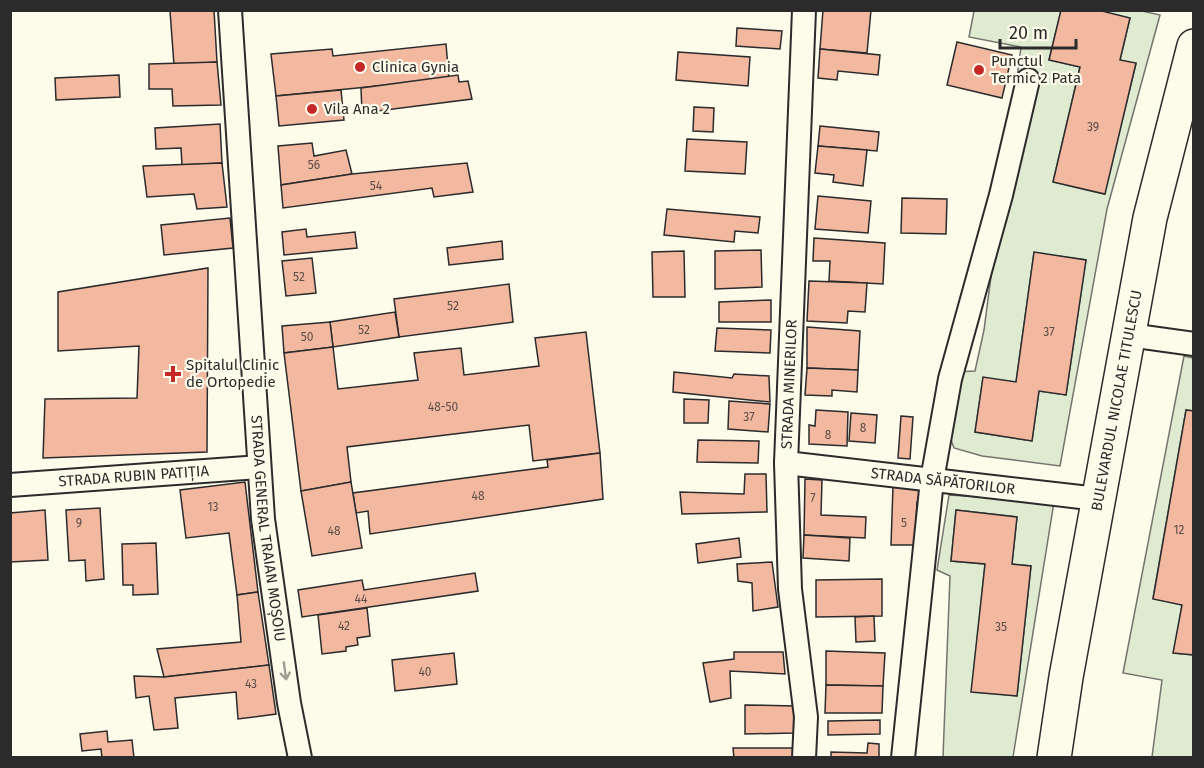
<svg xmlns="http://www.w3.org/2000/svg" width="1204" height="768" font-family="'Fira Sans',sans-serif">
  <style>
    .green { fill: #deebd1; stroke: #74746e; stroke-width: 1.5; fill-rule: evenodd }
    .building { fill: #f2b8a0; stroke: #2b2b2b; stroke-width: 1.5 }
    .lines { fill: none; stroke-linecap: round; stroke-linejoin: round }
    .street-casing { stroke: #2b2b2b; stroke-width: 26 }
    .secondary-casing { stroke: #2b2b2b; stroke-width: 36 }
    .street { stroke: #fdfbea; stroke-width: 22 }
    .secondary { stroke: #fdfbea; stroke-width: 33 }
    .oneway { stroke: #9e9d94 }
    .poi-dot { fill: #c62828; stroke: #fdfbea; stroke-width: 2 }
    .labels { text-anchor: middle; stroke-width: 4.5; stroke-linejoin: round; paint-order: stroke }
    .number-label { font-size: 12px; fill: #5d4e48 }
    .poi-label { font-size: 15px; fill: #2b2b2b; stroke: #fdfbea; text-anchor: start }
    .street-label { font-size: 15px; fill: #2b2b2b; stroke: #fdfbea }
  </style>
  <rect width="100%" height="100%" fill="#fdfbea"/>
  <!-- green -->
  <g class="green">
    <path d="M974 11H1061L1049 60 1080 67 1053 182 1104 194 1136 64 1120 60 1130 18 1098 11H1142L1160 15 1107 209 1060 466 982 456 954 448 947 429 954 372 975 371 984 330 1021 47 969 37ZM1034 253 1086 260 1066 395 1039 391 1032 441 975 432 983 378 1016 382Z"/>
    <path d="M1184 356 1193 358V411L1186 410 1153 598 1182 605 1174 653 1193 655V757H1152L1162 680 1123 673Z"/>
    <path d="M949 495 1054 502 1013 757H943L950 576 937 570ZM956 510 1017 517 1012 564 1031 566 1017 696 972 691 985 564 951 561Z"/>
  </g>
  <!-- building -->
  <g class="building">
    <path d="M214 10 217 62 174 65 170 11Z"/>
    <path d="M823 10H871L867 53 820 49Z"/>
    <path d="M1061 10H1098L1130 18 1120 60 1136 63 1105 194 1053 182 1080 67 1049 60Z"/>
    <path d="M737 28 782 31 780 49 736 46Z"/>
    <path d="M957 42 1012 55 1002 98 947 85Z"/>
    <path d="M446 44 449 79 276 96 271 54 332 49 333 56Z"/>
    <path d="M820 49 880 55 878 75 838 71 837 80 818 78Z"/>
    <path d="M678 52 750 57 748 86 676 80Z"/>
    <path d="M217 62 221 105 173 106 172 89H149V64Z"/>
    <path d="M119 75 120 97 56 100 55 78Z"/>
    <path d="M458 75 459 82 468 81 472 99 362 113 361 88Z"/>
    <path d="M341 90 344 120 279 126 276 96Z"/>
    <path d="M694 107 714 108 713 132 693 131Z"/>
    <path d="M220 124 222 163 182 165 181 148 156 149 155 128Z"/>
    <path d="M820 126 879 132 877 151 818 146Z"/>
    <path d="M687 139 747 142 745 174 685 171Z"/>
    <path d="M312 143 314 156 346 150 352 174 281 185 278 146Z"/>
    <path d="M818 146 867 150 863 186 833 182 834 175 815 173Z"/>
    <path d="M222 163 227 207 197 209 194 194 147 197 143 166Z"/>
    <path d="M467 163 473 192 434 197 432 188 283 208 281 185 352 174Z"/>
    <path d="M818 196 871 201 868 233 815 229Z"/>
    <path d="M902 198 947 199 946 234 901 233Z"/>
    <path d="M667 209 760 217 758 233 735 231 734 242 664 235Z"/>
    <path d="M230 218 233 248 164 255 161 225Z"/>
    <path d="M306 229 307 237 355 232 357 248 284 255 282 232Z"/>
    <path d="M814 238 885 243 883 284 829 281 830 261H813Z"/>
    <path d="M502 241 503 259 449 265 447 248Z"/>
    <path d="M761 250 762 287 715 289V251Z"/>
    <path d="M684 251 685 297H653L652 252Z"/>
    <path d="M1034 252 1086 260 1066 395 1039 391 1032 441 975 432 983 377 1016 382Z"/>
    <path d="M312 258 316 293 286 296 282 261Z"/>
    <path d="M208 268 207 452 43 458 45 399 137 398 139 346 58 351V292Z"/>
    <path d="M809 281 867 283 865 312 848 311 847 323 807 321Z"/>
    <path d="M509 284 513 322 399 337 394 299Z"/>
    <path d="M771 300V322H719V302Z"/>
    <path d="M395 312 399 337 333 347 330 322Z"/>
    <path d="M330 322 333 347 284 353 282 326Z"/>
    <path d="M807 327 860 331 858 370 807 368Z"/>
    <path d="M717 328 771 330 770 353 715 351Z"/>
    <path d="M586 332 600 453 533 461 529 425 347 447 351 482 301 491 284 353 333 347 338 389 418 380 414 353 461 348 464 375 539 366 535 338Z"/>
    <path d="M807 368 858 370 857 392 832 390V396L805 395Z"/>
    <path d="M674 372 732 378 734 374 769 376 770 402 673 392Z"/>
    <path d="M684 399 709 400 708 423H684Z"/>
    <path d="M729 401 770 404 768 432 728 429Z"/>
    <path d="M816 410 848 412 847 446 809 444V425L815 426Z"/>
    <path d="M1186 410 1194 411V655L1173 653 1182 605 1153 599Z"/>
    <path d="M851 413 877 415 875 443 849 441Z"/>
    <path d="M901 416 913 417 910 459 898 458Z"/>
    <path d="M698 440 759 441 758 463 697 462Z"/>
    <path d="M600 453 603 499 370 534 368 511 356 513 353 493 548 467 547 460Z"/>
    <path d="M745 474H766L767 512 682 514 680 492 744 494Z"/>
    <path d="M805 479 822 480 821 515 866 517 865 538 804 535Z"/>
    <path d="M245 482 258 592 237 595 229 533 186 538 180 490Z"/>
    <path d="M351 482 362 548 312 556 301 491Z"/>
    <path d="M893 486 929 488 928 502H917L915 545H891Z"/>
    <path d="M100 508 104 579 86 581 85 560 69 561 66 510Z"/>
    <path d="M45 510 48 560 10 562V513Z"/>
    <path d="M956 510 1017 517 1012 564 1031 566 1017 696 971 692 985 564 951 561Z"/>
    <path d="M804 535 850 538 849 561 803 558Z"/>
    <path d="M739 538 741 557 698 563 696 544Z"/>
    <path d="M156 543 158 594 133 595V585H123L122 544Z"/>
    <path d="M772 562 778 607 753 611 752 583 738 581 737 564Z"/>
    <path d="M475 573 478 591 302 617 298 590 362 580 364 590Z"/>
    <path d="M882 579V616L816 617V580Z"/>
    <path d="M258 592 269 665 164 677 157 649 241 642 237 595Z"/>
    <path d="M367 608 370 636 357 638 358 645 346 647V651L322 654 318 615Z"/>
    <path d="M874 616 875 641 856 642 855 617Z"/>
    <path d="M826 651 885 653 883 686 826 685Z"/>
    <path d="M734 652H783L785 674 730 671 731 698 710 702 703 663 734 659Z"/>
    <path d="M454 653 457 684 395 691 392 660Z"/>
    <path d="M269 665 276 714 238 719 236 692 175 698 178 728 154 730 149 696 136 698 134 676 164 677Z"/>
    <path d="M826 685 883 686 882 713H825Z"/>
    <path d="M745 705 796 706 795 733 745 734Z"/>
    <path d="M880 720V734L828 735V721Z"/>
    <path d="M107 731 108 742 132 740 134 758H102L101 749 82 751 80 734Z"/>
    <path d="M868 743 879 744V758H831V752L867 753Z"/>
    <path d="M733 748H793L795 758H734Z"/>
  </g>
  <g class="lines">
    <defs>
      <g id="street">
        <path id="s1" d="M230 10 263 519 289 703 300 758"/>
        <path d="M1129 335 1194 344"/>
        <path id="s2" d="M786 463 1098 499"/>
        <path id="s3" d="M10 485 259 467"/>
        <path id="s4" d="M804 758 806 717 790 589 786 463 804 10"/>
        <path d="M903 758 932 480 950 379 1001 195 1028 80"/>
      </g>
      <g id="secondary">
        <path id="s5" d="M1054 758 1066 677 1150 218 1194 46"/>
      </g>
    </defs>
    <!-- street casing -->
    <use href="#street" class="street-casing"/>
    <!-- secondary casing -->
    <use href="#secondary" class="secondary-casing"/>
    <!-- street -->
    <use href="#street" class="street"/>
    <!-- secondary -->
    <use href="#secondary" class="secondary"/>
  </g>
  <!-- one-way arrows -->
  <defs><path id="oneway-shaft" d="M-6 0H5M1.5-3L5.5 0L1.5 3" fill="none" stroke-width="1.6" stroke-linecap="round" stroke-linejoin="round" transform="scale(1.5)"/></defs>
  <use class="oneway" href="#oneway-shaft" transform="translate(285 671) rotate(82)"/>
  <!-- markers -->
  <g class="poi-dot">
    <circle cx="360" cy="67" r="6"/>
    <circle cx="979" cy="70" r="6"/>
    <circle cx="312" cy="109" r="6"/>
    <path d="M170 365h6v6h6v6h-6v6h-6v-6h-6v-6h6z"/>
  </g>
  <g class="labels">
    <!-- number labels -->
    <g class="number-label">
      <text x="1093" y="131">39</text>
      <text x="314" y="169">56</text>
      <text x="376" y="190">54</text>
      <text x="299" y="281">52</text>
      <text x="453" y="310">52</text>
      <text x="364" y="334">52</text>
      <text x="1049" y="336">37</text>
      <text x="307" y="341">50</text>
      <text x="443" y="411">48-50</text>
      <text x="749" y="421">37</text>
      <text x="863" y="432">8</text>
      <text x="828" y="439">8</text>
      <text x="478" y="500">48</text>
      <text x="813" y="502">7</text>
      <text x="213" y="511">13</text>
      <text x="79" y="527">9</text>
      <text x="904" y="527">5</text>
      <text x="1179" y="534">12</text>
      <text x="334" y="535">48</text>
      <text x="361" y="603">44</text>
      <text x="344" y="630">42</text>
      <text x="1001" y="631">35</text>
      <text x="425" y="676">40</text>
      <text x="251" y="688">43</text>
    </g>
    <!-- poi labels -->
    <g class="poi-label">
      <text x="991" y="66">Punctul<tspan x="991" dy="17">Termic 2 Pata</tspan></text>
      <text x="372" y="72">Clinica Gynia</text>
      <text x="324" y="114">Vila Ana 2</text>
      <text x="186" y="370">Spitalul Clinic<tspan x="186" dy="17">de Ortopedie</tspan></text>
    </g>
    <!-- street labels -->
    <g class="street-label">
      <text dy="5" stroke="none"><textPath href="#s4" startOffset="375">STRADA MINERILOR</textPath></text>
      <text dy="5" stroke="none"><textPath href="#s5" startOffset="363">BULEVARDUL NICOLAE TITULESCU</textPath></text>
      <text dy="5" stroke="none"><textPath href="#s3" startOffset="124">STRADA RUBIN PATIȚIA</textPath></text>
      <text dy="5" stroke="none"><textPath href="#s2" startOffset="158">STRADA SĂPĂTORILOR</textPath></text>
      <text dy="5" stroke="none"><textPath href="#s1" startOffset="520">STRADA GENERAL TRAIAN MOȘOIU</textPath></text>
    </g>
  </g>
  <!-- border -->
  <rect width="1204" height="768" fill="none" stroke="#2b2b2b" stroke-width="24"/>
  <!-- scale -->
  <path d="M1000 39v9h76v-9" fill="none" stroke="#2b2b2b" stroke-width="3"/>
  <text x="1009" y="39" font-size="18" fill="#2b2b2b" stroke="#fdfbea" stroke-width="4.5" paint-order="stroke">20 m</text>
</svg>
